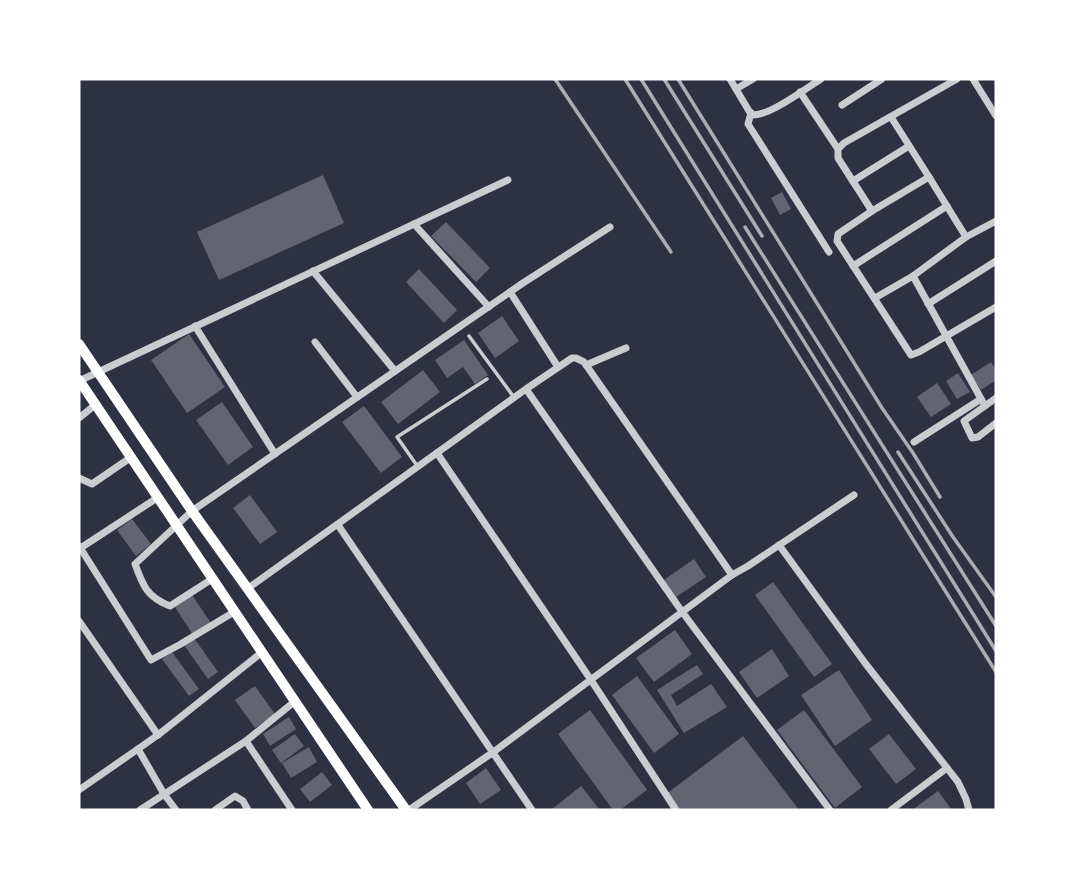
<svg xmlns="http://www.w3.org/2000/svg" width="1075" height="889" font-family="'PT Sans Narrow',sans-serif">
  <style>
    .building { fill: #626471 }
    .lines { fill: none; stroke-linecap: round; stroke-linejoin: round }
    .service { stroke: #caccd0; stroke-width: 3.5 }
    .minor { stroke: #caccd0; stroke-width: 7 }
    .secondary { stroke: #fff; stroke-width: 10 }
    .rail { stroke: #abadb3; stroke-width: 3.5 }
  </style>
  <rect width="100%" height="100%" fill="#2d3142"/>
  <!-- building -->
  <g class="building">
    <path d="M323 175 344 223 219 280 197 232Z"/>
    <path d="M782 192 791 209 780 215 771 198Z"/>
    <path d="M446 222 490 268 476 282 431 236Z"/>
    <path d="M419 269 457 310 444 323 406 282Z"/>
    <path d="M502 316 519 341 495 358 478 333Z"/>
    <path d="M189 334 225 387 187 413 151 360Z"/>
    <path d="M464 340 488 375 475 384 463 367 447 378 435 360Z"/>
    <path d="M991 362 996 370V380L981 390 971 375Z"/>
    <path d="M423 370 440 392 398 424 381 402Z"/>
    <path d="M958 373 970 392 957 399 946 381Z"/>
    <path d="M937 383 951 404 931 417 917 397Z"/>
    <path d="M222 402 253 447 228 465 196 420Z"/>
    <path d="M364 406 402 457 381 473 342 422Z"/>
    <path d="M250 495 277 532 260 544 233 508Z"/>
    <path d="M132 519 151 544 136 556 117 530Z"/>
    <path d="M694 559 706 577 676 597 664 580Z"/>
    <path d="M773 582 832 664 814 677 755 595Z"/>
    <path d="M192 595 211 623 193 635 175 607Z"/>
    <path d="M675 630 692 654 654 682 636 658Z"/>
    <path d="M194 638 218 672 208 679 184 645Z"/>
    <path d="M772 649 789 676 757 698 739 672Z"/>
    <path d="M172 652 199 689 189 696 162 659Z"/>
    <path d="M697 665 703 674 671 695 677 706 711 684 727 707 684 733 657 690Z"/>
    <path d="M839 670 872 720 835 746 801 695Z"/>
    <path d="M637 676 679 734 654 753 612 695Z"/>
    <path d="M255 686 275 714 255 728 235 700Z"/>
    <path d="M590 710 647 790 620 810H613L558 734Z"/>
    <path d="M804 710 862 787 835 808 777 730Z"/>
    <path d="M289 717 296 729 270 746 263 734Z"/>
    <path d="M295 734 304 746 281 763 272 750Z"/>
    <path d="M889 734 916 769 896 784 869 749Z"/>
    <path d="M743 736 799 810H679L666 794Z"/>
    <path d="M309 747 317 762 291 778 282 763Z"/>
    <path d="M486 768 501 790 480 804 466 783Z"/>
    <path d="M322 772 332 785 310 802 300 789Z"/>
    <path d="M581 786 600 810H551Z"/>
    <path d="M938 791 952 810H912Z"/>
  </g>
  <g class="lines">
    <!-- service -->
    <g class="service">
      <path d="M469 336 513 396"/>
      <path d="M418 467 397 437 487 379"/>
    </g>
    <!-- minor -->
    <g class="minor">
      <path d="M730 79 749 111 753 115C771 115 805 89 821 79"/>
      <path d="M957 79 844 143 838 149V158L872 211 838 234 837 241 911 355 919 352 996 307"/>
      <path d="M973 79 996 116"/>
      <path d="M736 89 753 79"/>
      <path d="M800 92 838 149"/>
      <path d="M842 105 882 79"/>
      <path d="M751 113 748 124 829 252"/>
      <path d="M891 117 929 177"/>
      <path d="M853 181 909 146"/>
      <path d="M872 211 929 177 966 237 996 221"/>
      <path d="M414 224 489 307"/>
      <path d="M853 266 947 206"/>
      <path d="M313 271 395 371"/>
      <path d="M913 276 966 237"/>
      <path d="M510 292 558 367"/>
      <path d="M875 298 913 276 985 406"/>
      <path d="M928 304 996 261"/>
      <path d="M195 326 275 454"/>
      <path d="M315 342 357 397"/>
      <path d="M586 365 626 348"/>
      <path d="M79 381 508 180"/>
      <path d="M526 389 683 613 830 810"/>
      <path d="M996 398 964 421 972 438 978 437 996 423"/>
      <path d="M79 418 95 405"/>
      <path d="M914 442 981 399"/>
      <path d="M437 453 591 680 676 810"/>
      <path d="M79 478 92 484 130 458"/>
      <path d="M338 525 532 810"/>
      <path d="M779 545 865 663 958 782 966 799 969 810"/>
      <path d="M79 546 151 660 179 645 234 612"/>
      <path d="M79 549 157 498"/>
      <path d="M732 575 748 566 854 495"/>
      <path d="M212 579 170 606C147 597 143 586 135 564L192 511 523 283 610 227"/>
      <path d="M247 589 526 389 572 358H576L584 362 732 575 492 753 409 810"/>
      <path d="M79 621 158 735"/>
      <path d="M246 741 292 810"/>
      <path d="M138 749 164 794 176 810"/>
      <path d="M79 790 158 735 261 653"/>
      <path d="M140 810 246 741 294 702"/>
      <path d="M215 810 235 796 243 801 248 810"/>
      <path d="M891 810 947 768"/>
    </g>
    <!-- secondary -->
    <g class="secondary">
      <path d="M79 344 192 511 406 810"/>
      <path d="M79 380 368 810"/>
    </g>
    <!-- rail -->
    <g class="rail">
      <path d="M555 79 671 252"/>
      <path d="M625 79 996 672"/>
      <path d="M641 79 996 651"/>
      <path d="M664 79 762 236"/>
      <path d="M678 79 882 408 913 453 940 497"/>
      <path d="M745 227 996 626"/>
      <path d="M898 452 953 537 996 597"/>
    </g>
  </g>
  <!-- border -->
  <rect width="1075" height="889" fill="none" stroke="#ffffff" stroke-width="161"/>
</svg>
